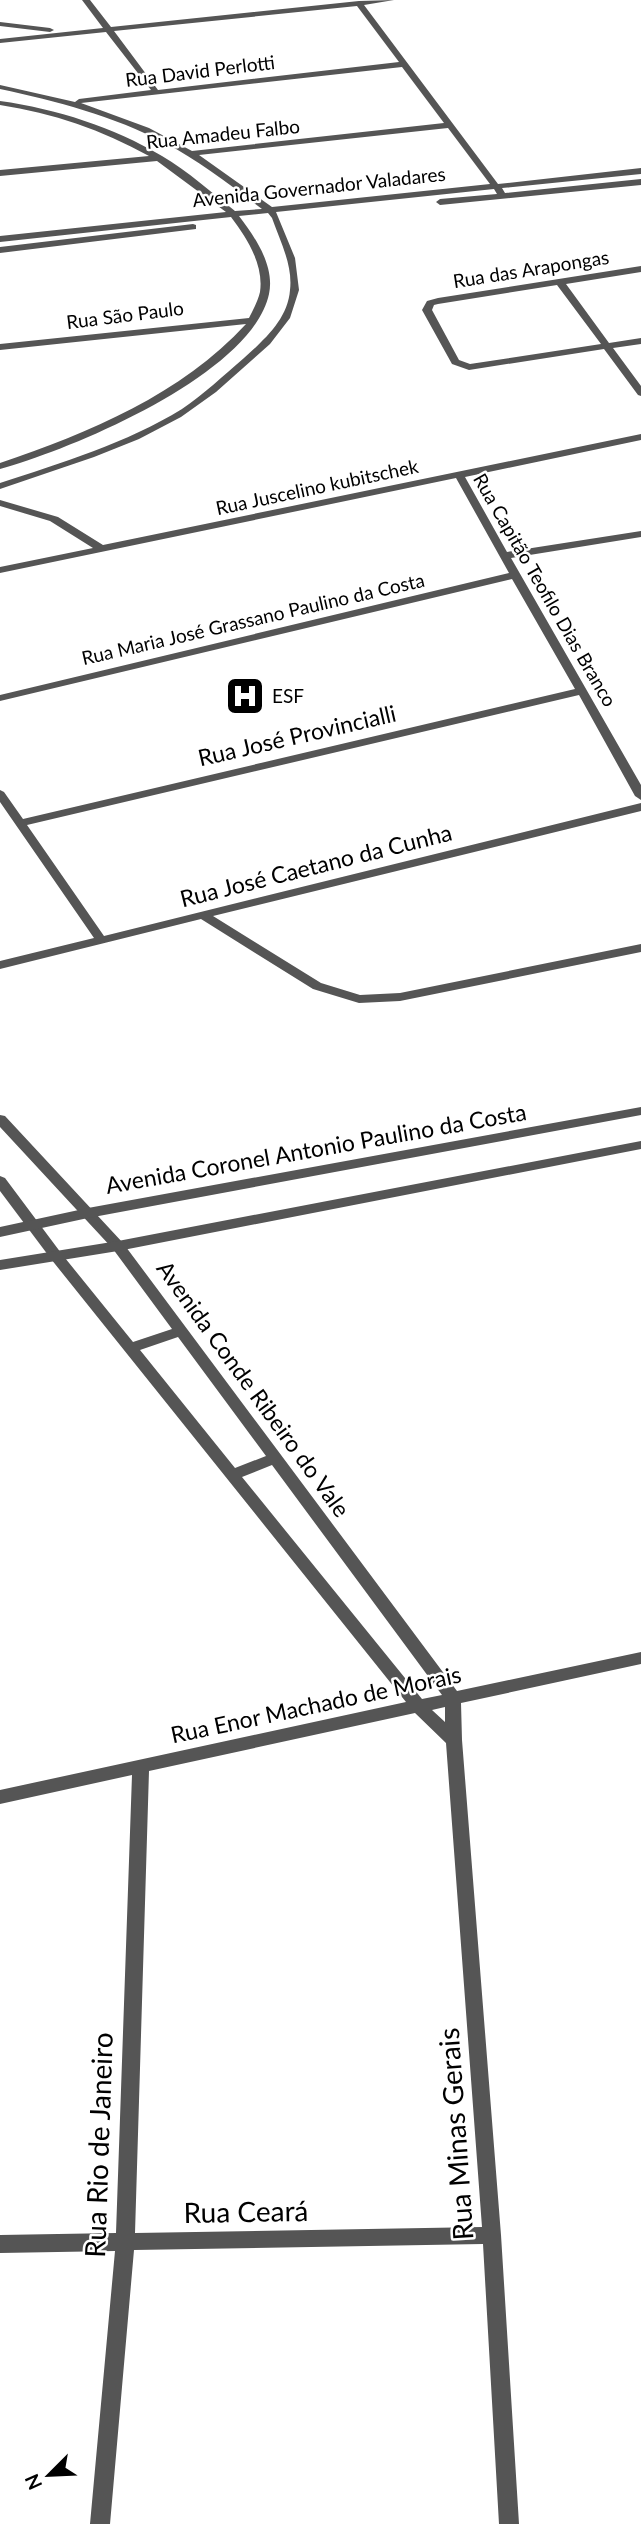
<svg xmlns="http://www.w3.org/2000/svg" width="641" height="2524" font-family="Lato,sans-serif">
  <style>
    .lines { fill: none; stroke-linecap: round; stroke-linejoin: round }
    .minor { fill: #555; fill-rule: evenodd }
    .tertiary { fill: #555; fill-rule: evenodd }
    .labels { text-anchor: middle; stroke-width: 5; stroke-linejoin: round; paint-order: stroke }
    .far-street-label { font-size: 19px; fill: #000; stroke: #fff }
    .far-poi-label { font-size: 19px; fill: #000; stroke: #fff; text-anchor: start }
    .street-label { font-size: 23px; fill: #000; stroke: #fff }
    .near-street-label { font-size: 28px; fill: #000; stroke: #fff }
  </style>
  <rect width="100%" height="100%" fill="#fff"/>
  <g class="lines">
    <!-- minor -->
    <g class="minor">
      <path d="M82 0H90L111 27 359 1 394 0 364 5 498 184 641 168V174L502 188 505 193 641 179V185L440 205 436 202 440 199 497 194 494 189 276 212 295 258 299 290 290 318 270 344 216 392 181 417 139 439 94 457 0 489V483C61 463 127 443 182 409 204 394 223 376 244 358 264 340 288 319 290 290 293 265 280 241 272 218L268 213 239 216C255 237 275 266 269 294 252 374 73 449 0 469V463C89 433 182 394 246 324L0 350V344L249 318C253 310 258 301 260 292 264 265 247 238 231 217L0 242V236L226 212 157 161 0 176V170L149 156C102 130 53 113 0 105V101C57 109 113 127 162 156 188 171 212 193 235 211L262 209C230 185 198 160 165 143 113 116 57 101 0 89V85L75 102 79 99 151 90 106 32 0 43V39L103 28ZM357 6 399 62 158 90 114 31ZM402 67 444 123 192 151 149 128 81 103ZM448 128 490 184 272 207 199 155Z"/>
      <path d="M0 22 50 28 54 30 50 32 0 26Z"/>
      <path d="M193 224 196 225V229L0 253V247Z"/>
      <path d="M641 266V272L566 284 609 343 641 338V344L613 348 641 386V396L638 395 604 349 469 370 452 364 422 310 427 301 438 298ZM557 285 601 344 470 364 459 360 432 310 434 305 438 304Z"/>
      <path d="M641 434V440L465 477 507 552 641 531V537L511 558 641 785V800L635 796 579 695 27 825 104 936 641 803V811L213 916 321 983 360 995 400 993 641 944V952L400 1001 359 1003 313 989 201 919 0 969V961L94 938 0 802V790L4 792 23 819 575 689 512 579 0 701V695L509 573 456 478 0 573V567L93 548 50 521 0 506V500L58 517 103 545Z"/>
      <path d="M0 1115 5 1116 123 1243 457 1691 641 1652V1664L461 1703 462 1740 501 2235 519 2524H499L483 2244 134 2250 110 2524H90L115 2251 0 2253V2235L116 2233 132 1775 0 1804V1790L406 1702 51 1259 0 1191V1176L5 1178 61 1253 133 1342 172 1329 113 1249 0 1127ZM178 1337 266 1456 235 1468 140 1350ZM272 1465 442 1695 422 1699 242 1477ZM445 1707V1722L432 1710ZM415 1713 446 1743 482 2227 135 2233 149 1771Z"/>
    </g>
    <!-- tertiary -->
    <g class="tertiary">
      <path d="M641 1107V1115L88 1218 0 1237V1227L88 1208Z"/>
      <path d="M641 1141V1149L118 1251 0 1270V1260L118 1241Z"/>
    </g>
  </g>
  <!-- icons -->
  <defs>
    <symbol id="hospital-square" viewBox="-11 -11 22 22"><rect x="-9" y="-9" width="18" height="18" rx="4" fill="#000" stroke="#fff"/><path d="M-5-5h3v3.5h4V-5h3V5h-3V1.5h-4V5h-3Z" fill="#fff"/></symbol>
  </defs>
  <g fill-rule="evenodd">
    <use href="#hospital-square" x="223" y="674" width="44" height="44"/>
  </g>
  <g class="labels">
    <!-- far-street labels -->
    <g class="far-street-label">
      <text transform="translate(200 71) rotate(-7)" y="7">Rua David Perlotti</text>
      <text transform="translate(223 134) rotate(-6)" y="7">Rua Amadeu Falbo</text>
      <text transform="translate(319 187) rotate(-6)" y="7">Avenida Governador Valadares</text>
      <text transform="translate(531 269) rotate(-9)" y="7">Rua das Arapongas</text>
      <text transform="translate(125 315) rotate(-7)" y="7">Rua São Paulo</text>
      <text transform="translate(317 487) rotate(-12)" y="7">Rua Juscelino kubitschek</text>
      <text transform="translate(545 590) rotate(60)" y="7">Rua Capitão Teofilo Dias Branco</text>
      <text transform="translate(253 619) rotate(-13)" y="7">Rua Maria José Grassano Paulino da Costa</text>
    </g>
    <!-- far-poi labels -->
    <g class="far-poi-label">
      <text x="272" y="703">ESF</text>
    </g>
    <!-- street labels -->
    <g class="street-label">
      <text transform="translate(297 736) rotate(-13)" y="8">Rua José Provincialli</text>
      <text transform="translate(316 866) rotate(-14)" y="8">Rua José Caetano da Cunha</text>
      <text transform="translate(316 1149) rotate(-10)" y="8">Avenida Coronel Antonio Paulino da Costa</text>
      <text transform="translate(253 1389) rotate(54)" y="8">Avenida Conde Ribeiro do Vale</text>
      <text transform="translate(316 1705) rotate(-12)" y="8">Rua Enor Machado de Morais</text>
    </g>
    <!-- near-street labels -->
    <g class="near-street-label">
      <text transform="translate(456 2134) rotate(-94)" y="10">Rua Minas Gerais</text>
      <text transform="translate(99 2145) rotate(-88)" y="10">Rua Rio de Janeiro</text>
      <text transform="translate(246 2212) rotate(-1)" y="10">Rua Ceará</text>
    </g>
  </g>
  <!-- north arrow -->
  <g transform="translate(49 2475) rotate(246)" stroke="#ffffff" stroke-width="5" paint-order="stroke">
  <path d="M0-5L12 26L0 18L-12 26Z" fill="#000000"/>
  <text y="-10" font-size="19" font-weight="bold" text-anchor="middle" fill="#000000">N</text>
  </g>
</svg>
